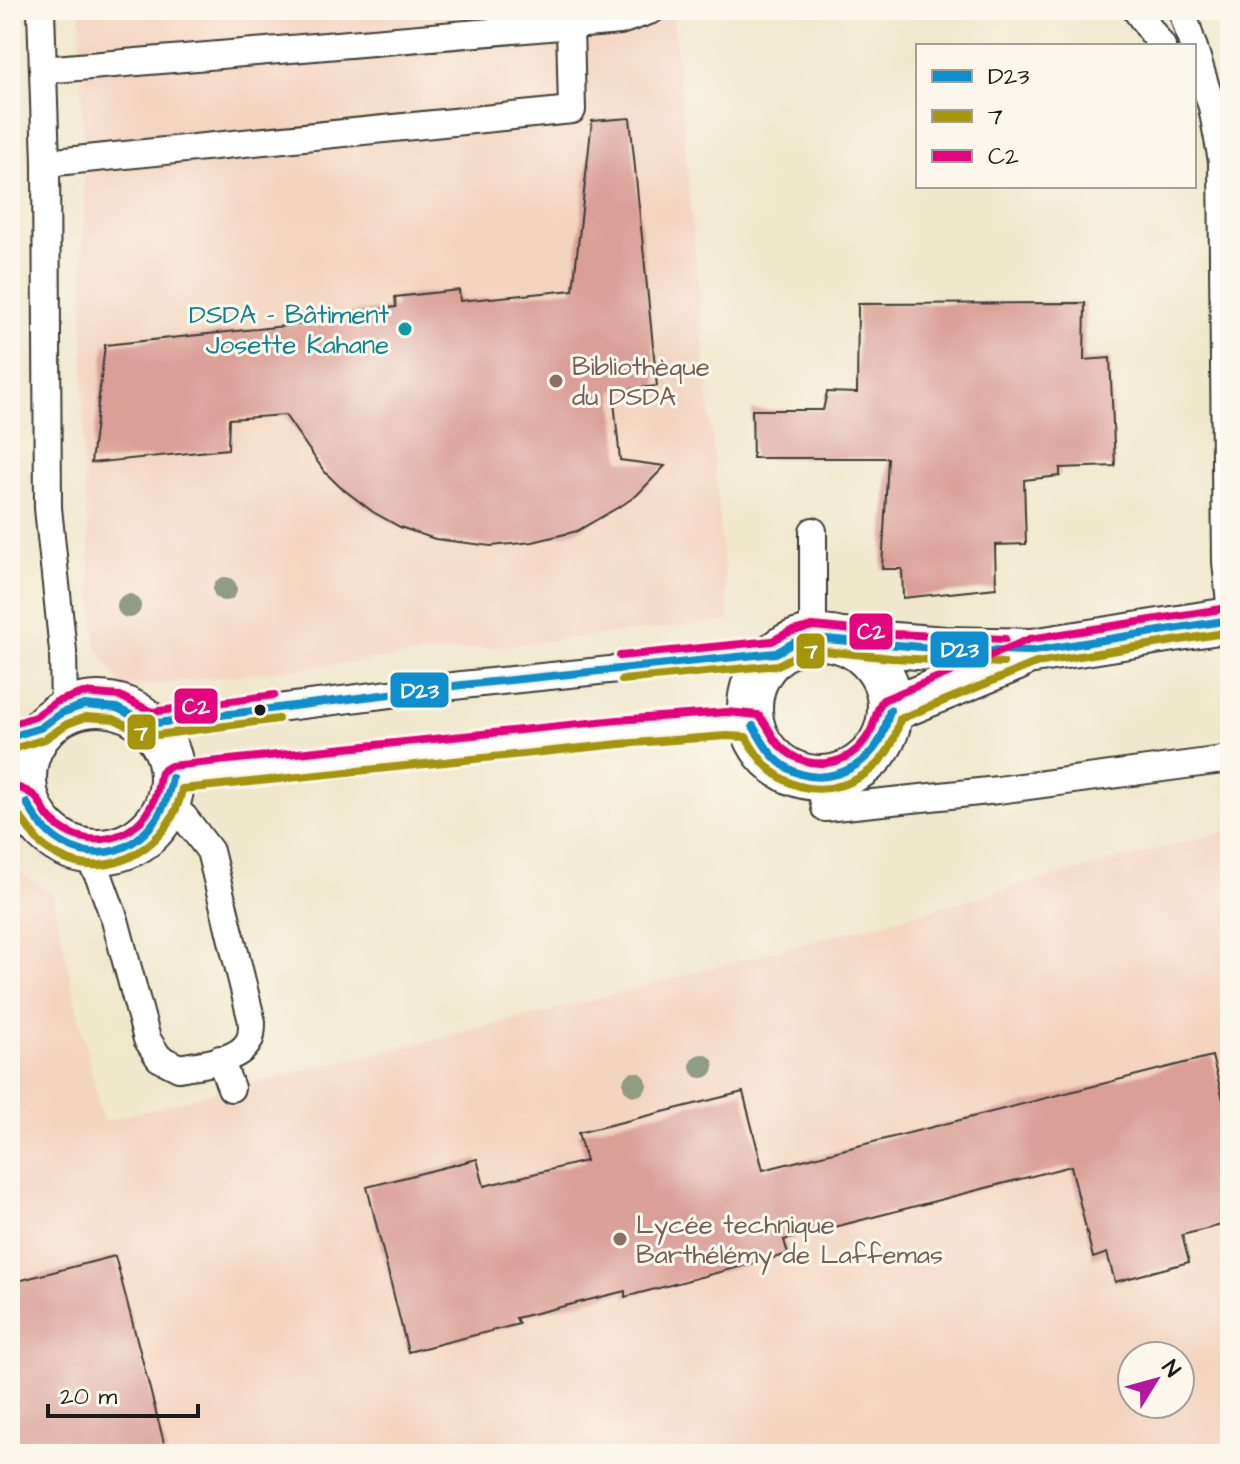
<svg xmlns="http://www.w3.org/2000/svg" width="1240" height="1464" font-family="'Architects Daughter',sans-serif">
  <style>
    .built { fill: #f3d4bf; fill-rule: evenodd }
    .building { fill: #da9f96 }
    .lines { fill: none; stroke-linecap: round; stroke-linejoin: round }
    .lane-casing { stroke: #3c3b36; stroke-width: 30 }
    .street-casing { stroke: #3c3b36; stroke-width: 48 }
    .lane { stroke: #fff; stroke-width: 26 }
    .street { stroke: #fff; stroke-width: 44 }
    .bus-1-casing { stroke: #fbf7ec; stroke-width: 14 }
    .bus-2-casing { stroke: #fbf7ec; stroke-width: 14 }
    .bus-3-casing { stroke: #fbf7ec; stroke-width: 14 }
    .bus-1 { stroke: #0e8ece; stroke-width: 8 }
    .bus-2 { stroke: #a4950b; stroke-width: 8 }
    .bus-3 { stroke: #e4047d; stroke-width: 8 }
    .tree { fill: #909d84 }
    .culture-dot { fill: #0f9aa8; stroke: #fbf7ec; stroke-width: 3 }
    .education-dot { fill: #8d6e63; stroke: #fbf7ec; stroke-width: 3 }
    .bus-dot { fill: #1c1c1c; stroke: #fbf7ec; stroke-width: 3 }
    .labels { text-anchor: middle; stroke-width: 6; stroke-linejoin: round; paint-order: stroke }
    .culture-label { font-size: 26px; fill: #0d838f; stroke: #fbf7ec; text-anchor: end }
    .education-label { font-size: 26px; fill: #785e54; stroke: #fbf7ec; text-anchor: start }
    .line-badge { stroke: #fbf7ec; stroke-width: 3 }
    .badge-label { font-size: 22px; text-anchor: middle; font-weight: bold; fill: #fff }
  </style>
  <rect width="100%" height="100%" fill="#fbf7ec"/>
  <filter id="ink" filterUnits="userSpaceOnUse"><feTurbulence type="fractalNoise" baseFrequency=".0125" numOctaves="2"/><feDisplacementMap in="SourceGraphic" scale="16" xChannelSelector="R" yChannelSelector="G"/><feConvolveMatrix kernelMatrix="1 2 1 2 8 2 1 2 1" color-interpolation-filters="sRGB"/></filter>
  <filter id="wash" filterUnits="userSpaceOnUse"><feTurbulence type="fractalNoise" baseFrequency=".006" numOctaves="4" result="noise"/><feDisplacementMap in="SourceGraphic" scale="32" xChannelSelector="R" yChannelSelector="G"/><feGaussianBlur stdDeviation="1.8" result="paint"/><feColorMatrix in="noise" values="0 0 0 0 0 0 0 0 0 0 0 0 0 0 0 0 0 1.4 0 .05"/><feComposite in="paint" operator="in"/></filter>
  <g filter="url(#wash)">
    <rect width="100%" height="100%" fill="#f0e8cc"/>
    <!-- built -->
    <g class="built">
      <path d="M80 10H722L673 15 729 621 122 688 96 645 83 459 84 197Z"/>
      <path d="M1230 830V1454H10V866L52 894 103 1122 231 1088 531 1016ZM1132 1356H1180V1404H1132Z"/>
    </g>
    <g id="blocks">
      <!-- building -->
      <g class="building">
        <path d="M630 118 657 386 613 391 620 460 665 466 637 495 624 504 577 531 533 542 491 546 435 539 400 527 373 512 339 486 324 471 285 415 229 419 228 449 91 463 105 345 304 324 303 318 396 307 395 297 459 290 460 301 573 290 592 121Z"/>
        <path d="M1085 303 1084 360 1110 358 1115 466 1060 468V476L1024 480 1026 544 995 545 996 588 903 598 902 569H882L888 458H753L752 410H823L827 392 857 393 858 304Z"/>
        <path d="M1212 1056 1230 1127V1223L1182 1235 1189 1262 1115 1282 1107 1253 1093 1258 1071 1166 784 1240 788 1254 625 1297V1291L516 1318 519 1324 408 1352 367 1187 477 1159 484 1186 586 1161 578 1133 743 1092 763 1170Z"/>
        <path d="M115 1256 167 1454H10V1283Z"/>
      </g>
    </g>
  </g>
  <g filter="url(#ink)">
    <use href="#blocks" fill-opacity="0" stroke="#3c3b36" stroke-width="2"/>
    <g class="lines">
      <defs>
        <g id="lane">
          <path d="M41 10 46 163 48 508 63 651 64 711"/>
          <path d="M1136 10 1162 46"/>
          <path d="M1182 10 1193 46"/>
          <path d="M1194 48 1212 107 1222 161 1226 561 1230 604"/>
          <path d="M43 70 620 21 652 10"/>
          <path d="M46 163 572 110 570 25"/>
          <path d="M813 531V638"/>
          <path d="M149 724 462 685 776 653"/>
          <path d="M172 778 619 732 727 724 753 726"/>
          <path d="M819 778 825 808 998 790 1230 759"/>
          <path d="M86 852 100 879 115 920 147 1039 159 1058 179 1068C199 1064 239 1062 249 1041 252 1036 252 1028 252 1022L210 851 184 817 168 803"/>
          <path d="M220 1059 231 1088"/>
        </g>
        <g id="street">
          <circle cx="820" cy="708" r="70"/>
          <path d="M842 641 945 649 1033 651 1230 620"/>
          <circle cx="98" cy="778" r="74"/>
          <path d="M890 710 1017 658"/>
        </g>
      </defs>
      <!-- lane casing -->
      <use href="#lane" class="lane-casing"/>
      <!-- street casing -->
      <use href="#street" class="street-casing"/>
      <!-- lane -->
      <use href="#lane" class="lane"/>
      <!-- street -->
      <use href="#street" class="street"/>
      <defs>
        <g id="bus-1">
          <path d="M149 724 462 685 776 653 793 643 813 638 945 649 1033 651 1230 620"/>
          <path d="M753 726C762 741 769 755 783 765 817 789 860 773 880 740 885 731 887 720 890 710"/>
          <path d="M10 737 40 728 61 713 84 705 117 708 149 724"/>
          <path d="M27 803C68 882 157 862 172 778"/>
        </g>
        <g id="bus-2">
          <path d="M622 680 778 665 798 654 814 650 892 658 1003 663"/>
          <path d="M13 749 45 739 67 724 86 717 114 719 149 736 278 719"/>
          <path d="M10 811C24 815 28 831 39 842 44 847 52 852 59 856 111 885 173 842 182 789L620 744 727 736 746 737C754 752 763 765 777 775 816 804 872 784 892 743 896 735 898 727 900 719L1036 663 1230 632"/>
        </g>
        <g id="bus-3">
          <path d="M620 656 772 641 789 632 813 626 894 634 1005 639"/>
          <path d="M10 725 35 717 56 702 83 693 120 696 152 712 274 695"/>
          <path d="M13 786C50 797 34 808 58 826 88 849 131 842 150 808 157 797 158 785 161 772L171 766 618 720 727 712 758 715C768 724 771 737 780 746 808 773 849 768 869 734 876 723 875 710 883 700L1030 639 1228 608"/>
        </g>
      </defs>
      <!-- bus-1 casing -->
      <use href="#bus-1" class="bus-1-casing"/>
      <!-- bus-2 casing -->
      <use href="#bus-2" class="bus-2-casing"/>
      <!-- bus-3 casing -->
      <use href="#bus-3" class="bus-3-casing"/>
      <!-- bus-1 -->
      <use href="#bus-1" class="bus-1"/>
      <!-- bus-2 -->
      <use href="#bus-2" class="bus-2"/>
      <!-- bus-3 -->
      <use href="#bus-3" class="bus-3"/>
    </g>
    <!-- trees -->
    <g class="tree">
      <circle cx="225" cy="589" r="12"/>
      <circle cx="129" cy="606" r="12"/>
      <circle cx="702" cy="1066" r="12"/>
      <circle cx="635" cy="1084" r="12"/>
    </g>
  </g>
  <!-- markers -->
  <circle class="culture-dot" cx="405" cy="329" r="8"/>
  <g class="education-dot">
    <circle cx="556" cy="381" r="8"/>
    <circle cx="620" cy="1239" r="8"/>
  </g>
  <circle class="bus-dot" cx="260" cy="710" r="7"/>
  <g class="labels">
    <!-- culture labels -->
    <g class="culture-label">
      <text x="389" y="323">DSDA - Bâtiment<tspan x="389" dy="30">Josette Kahane</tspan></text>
    </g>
    <!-- education labels -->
    <g class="education-label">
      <text x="572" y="375">Bibliothèque<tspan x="572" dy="30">du DSDA</tspan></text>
      <text x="636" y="1233">Lycée technique<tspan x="636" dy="30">Barthélémy de Laffemas</tspan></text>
    </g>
  </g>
  <g class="line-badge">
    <rect x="848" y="612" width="46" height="39" rx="8" fill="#e4047d"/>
    <rect x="929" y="630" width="61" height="39" rx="8" fill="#0e8ece"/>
    <rect x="795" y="632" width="31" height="38" rx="8" fill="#a4950b"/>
    <rect x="389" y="671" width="61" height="38" rx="8" fill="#0e8ece"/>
    <rect x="173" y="687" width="46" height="38" rx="8" fill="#e4047d"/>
    <rect x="126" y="713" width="31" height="38" rx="8" fill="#a4950b"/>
  </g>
  <g class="badge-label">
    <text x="871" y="639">C2</text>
    <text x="960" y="657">D23</text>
    <text x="811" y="658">7</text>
    <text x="420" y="698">D23</text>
    <text x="196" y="714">C2</text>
    <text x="141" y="740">7</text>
  </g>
  <!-- margin -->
  <rect width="1240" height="1464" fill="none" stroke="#fbf7ec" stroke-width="40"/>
  <!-- legend -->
  <rect x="916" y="44" width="280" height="144" fill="#fbf7ec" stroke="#a29f99" stroke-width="2"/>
  <rect x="932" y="70" width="40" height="12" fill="#0e8ece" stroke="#a29f99" stroke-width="2"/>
  <text x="988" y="84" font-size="24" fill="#1c1c1c">D23</text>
  <rect x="932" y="110" width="40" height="12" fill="#a4950b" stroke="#a29f99" stroke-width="2"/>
  <text x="988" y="124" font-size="24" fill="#1c1c1c">7</text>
  <rect x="932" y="150" width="40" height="12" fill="#e4047d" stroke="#a29f99" stroke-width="2"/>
  <text x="988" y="164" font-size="24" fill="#1c1c1c">C2</text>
  <!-- north arrow -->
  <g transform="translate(1156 1380) rotate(53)"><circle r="38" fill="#fbf7ec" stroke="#a29f99" stroke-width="2"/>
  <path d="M0-6L14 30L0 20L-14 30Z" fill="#b5179e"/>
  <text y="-12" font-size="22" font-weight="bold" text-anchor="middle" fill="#1c1c1c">N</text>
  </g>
  <!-- scale -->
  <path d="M48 1404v12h150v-12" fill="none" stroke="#1c1c1c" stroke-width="4"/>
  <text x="60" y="1404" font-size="24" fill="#1c1c1c" stroke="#fbf7ec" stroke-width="6" paint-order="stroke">20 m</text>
</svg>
